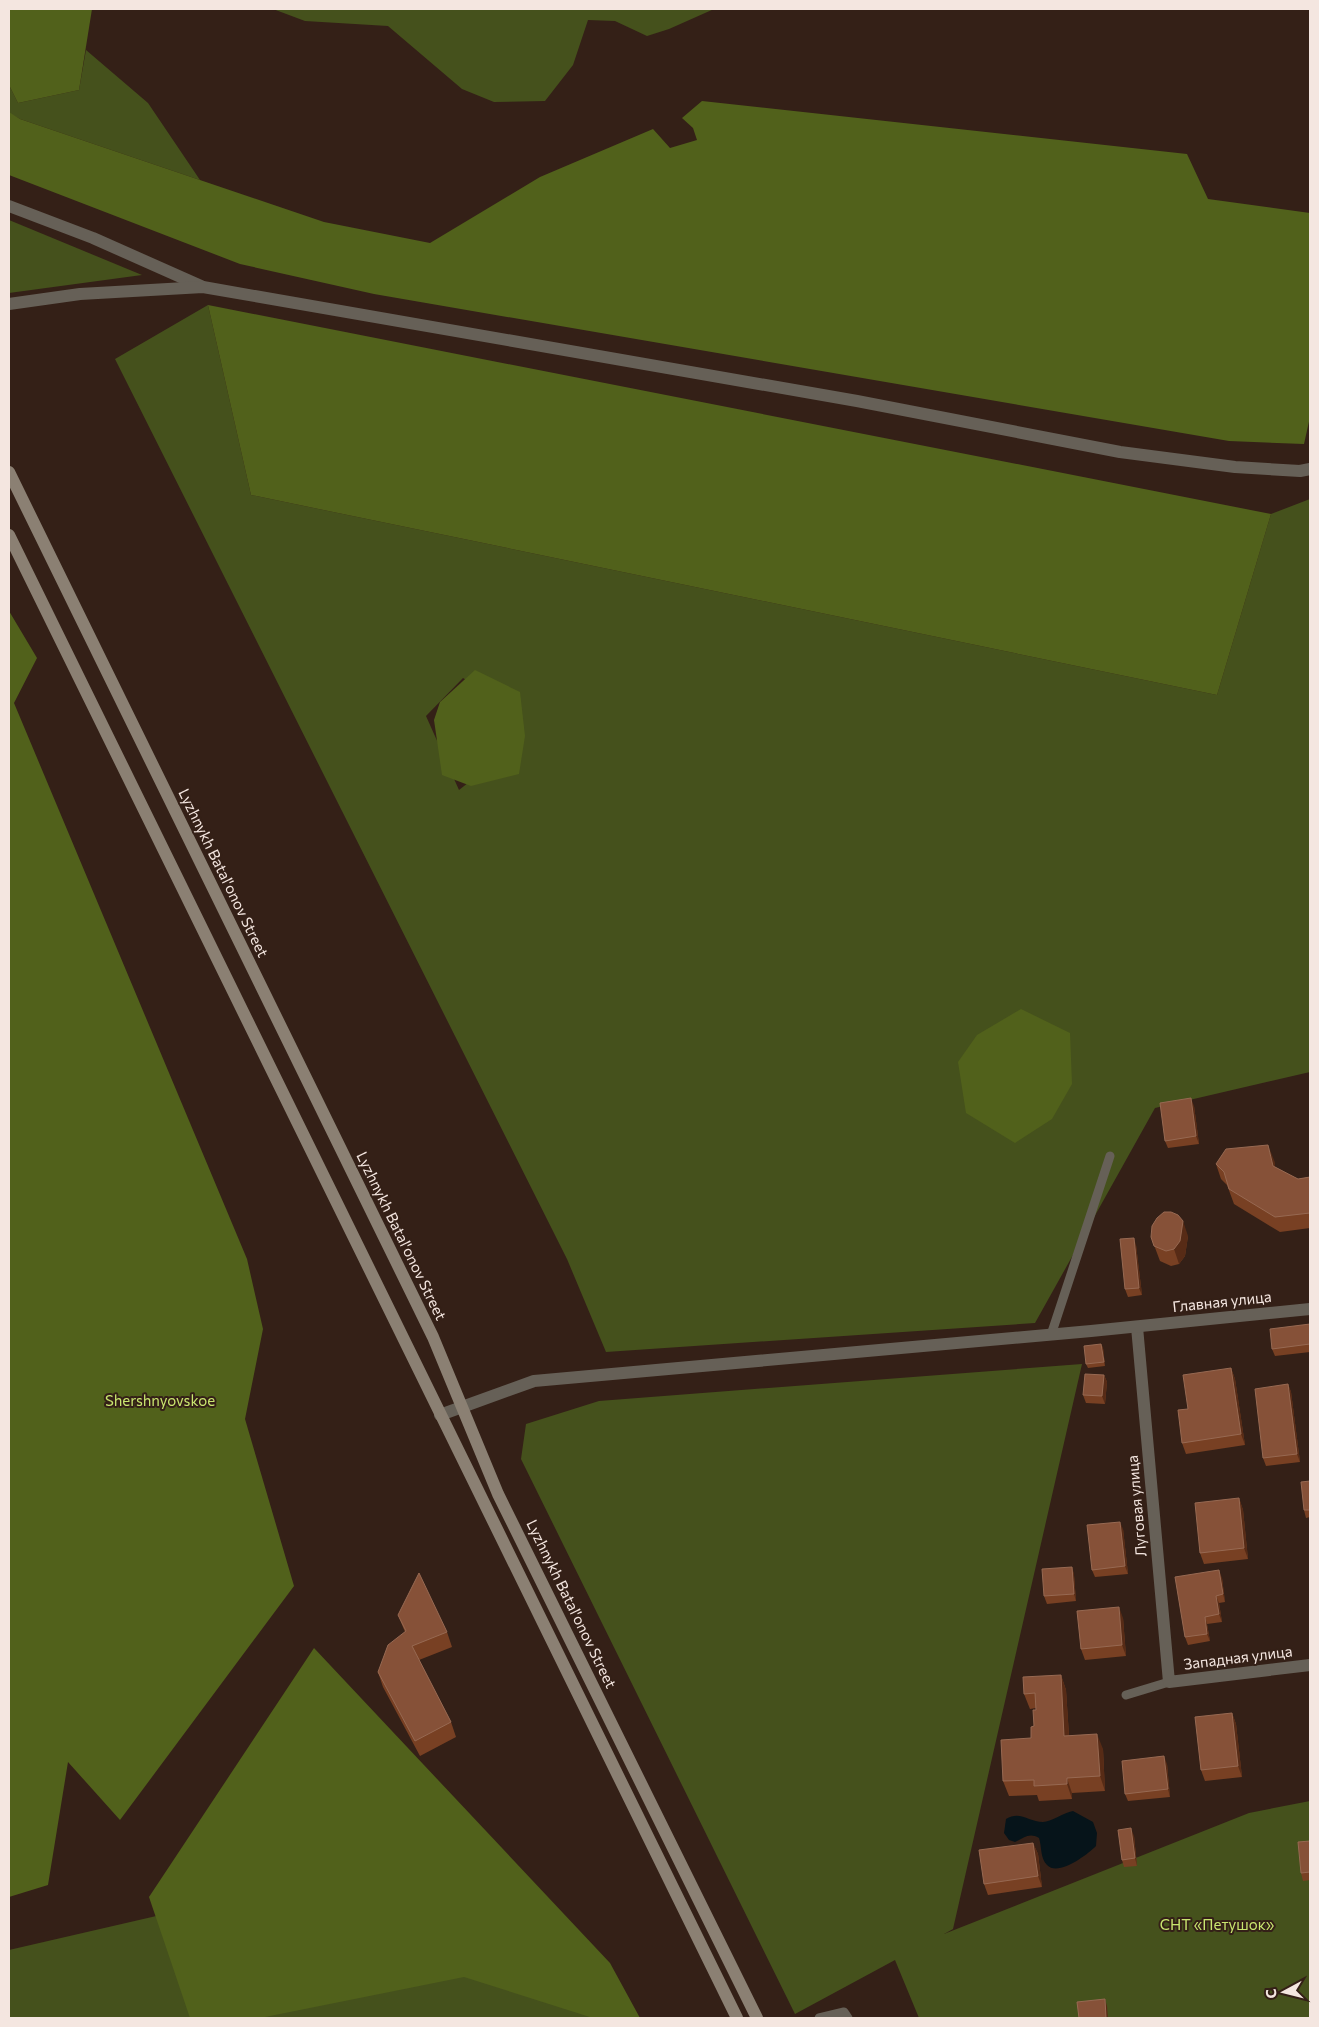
<svg xmlns="http://www.w3.org/2000/svg" width="1319" height="2027" font-family="Commissioner,sans-serif">
  <style>
    .green { fill: #45511c; fill-rule: evenodd }
    .forest { fill: #51611b }
    .water { fill: #06141a }
    .lines { fill: none; stroke-linecap: round; stroke-linejoin: round }
    .service { stroke: #666057; stroke-width: 9 }
    .minor { stroke: #666057; stroke-width: 12 }
    .tertiary { stroke: #666057; stroke-width: 12 }
    .secondary { stroke: #8b8073; stroke-width: 12 }
    .wall { fill: #784023 }
    .shaded-wall { fill: #572b16 }
    .building { fill: #865138; stroke: #976952 }
    .labels { text-anchor: middle; stroke-width: 4; stroke-linejoin: round; paint-order: stroke }
    .street-label { font-size: 15px; fill: #f4e6e0; stroke: #342017 }
    .park-label { font-size: 15px; fill: #c9e66f; stroke: #342017 }
  </style>
  <rect width="100%" height="100%" fill="#342017"/>
  <!-- green -->
  <g class="green">
    <path d="M273 9H714L669 29 647 36 615 21 588 20 573 65 545 101 494 102 462 89 388 26 305 21Z"/>
    <path d="M86 50 148 103 200 180 20 119 9 113V85L18 103 79 90Z"/>
    <path d="M9 220 142 275 9 293Z"/>
    <path d="M208 305 251 495 1217 695 1271 514 1310 499V1072L1155 1108 1035 1323 606 1352 567 1259 115 359ZM463 678 512 708 510 750 459 790 426 716Z"/>
    <path d="M1082 1364 953 1929 944 1934 1249 1813 1310 1801V2018H919L895 1960 795 2014 521 1459 526 1424 599 1401Z"/>
    <path d="M416 1856 613 2018H9V1950Z"/>
  </g>
  <!-- forest -->
  <g class="forest">
    <path d="M9 9H92L79 90 18 103 9 85Z"/>
    <path d="M702 101 1187 154 1208 199 1310 213V417L1304 444 1229 441 374 294 240 264 9 175V112L20 119 324 222 430 243 540 177 653 129 670 148 697 140 693 128 682 118Z"/>
    <path d="M208 305 1271 514 1217 695 251 495Z"/>
    <path d="M9 611 37 658 14 703 247 1259 263 1329 245 1419 294 1586 120 1820 68 1762 48 1885 9 1897Z"/>
    <path d="M475 670 520 692 525 736 519 774 471 786 442 775 434 720 440 702Z"/>
    <path d="M1021 1009 1070 1033 1072 1084 1052 1119 1015 1143 966 1113 958 1062 977 1035Z"/>
    <path d="M314 1648 610 1963 640 2018H593L464 1977 260 2018H190L149 1897Z"/>
  </g>
  <!-- water -->
  <path class="water" d="M1073 1811 1093 1822 1097 1833 1096 1846C1087 1855 1058 1877 1047 1865 1040 1858 1042 1847 1039 1838 1029 1832 1024 1838 1015 1842L1009 1840 1004 1833 1006 1819C1020 1810 1029 1822 1043 1822 1051 1822 1063 1813 1073 1811Z"/>
  <g class="lines">
    <!-- service -->
    <g class="service">
      <path d="M1051 1335 1110 1156"/>
      <path d="M1126 1695 1169 1682"/>
      <path d="M819 2018 844 2012 848 2018"/>
    </g>
    <!-- minor -->
    <g class="minor">
      <path d="M1137 1327 1169 1682 1310 1665"/>
      <path d="M440 1415 534 1381 1091 1331 1310 1309"/>
    </g>
    <!-- tertiary -->
    <g class="tertiary">
      <path d="M9 206 93 238 201 286"/>
      <path d="M9 304 80 294 203 287 857 401 1120 452 1235 467 1300 471 1310 469"/>
    </g>
    <!-- secondary -->
    <g class="secondary">
      <path d="M9 472 433 1337 498 1494 757 2018"/>
      <path d="M9 535 737 2018"/>
    </g>
  </g>
  <!-- wall -->
  <g class="wall">
    <path d="M1194 1106 1199 1144 1168 1148 1165 1141Z"/>
    <path d="M1274 1160 1275 1167 1298 1179 1310 1177V1228L1280 1232 1234 1204 1227 1185 1221 1179 1216 1164Z"/>
    <path d="M1188 1236 1185 1256 1179 1264 1171 1266 1160 1261 1151 1237Z"/>
    <path d="M1136 1245 1142 1295 1128 1297 1125 1289Z"/>
    <path d="M1310 1324V1352L1275 1356 1272 1349Z"/>
    <path d="M1101 1344 1103 1348 1105 1366 1088 1368 1086 1364Z"/>
    <path d="M1231 1368 1235 1379 1245 1445 1186 1454 1182 1443 1188 1409Z"/>
    <path d="M1104 1375 1107 1382 1105 1404 1086 1403 1083 1395Z"/>
    <path d="M1288 1384 1291 1392 1300 1462 1266 1466 1263 1458Z"/>
    <path d="M1310 1481V1517L1306 1518 1304 1510Z"/>
    <path d="M1239 1498 1243 1510 1248 1559 1204 1564 1200 1553Z"/>
    <path d="M1123 1529 1128 1574 1095 1577 1092 1570Z"/>
    <path d="M1072 1567 1074 1575 1076 1601 1047 1604 1044 1596Z"/>
    <path d="M1222 1578 1225 1602 1219 1603 1222 1622 1207 1624 1210 1641 1188 1645 1185 1637Z"/>
    <path d="M398 1615 447 1632 452 1647 419 1660 451 1722 456 1737 420 1756 383 1687 378 1672 405 1632Z"/>
    <path d="M1123 1618 1126 1656 1085 1660 1081 1649Z"/>
    <path d="M1061 1675 1066 1690 1069 1736 1103 1749 1105 1791 1072 1793V1799L1039 1801 1037 1795 1009 1796 1003 1781 1031 1738 1034 1726 1036 1708 1030 1709 1024 1694Z"/>
    <path d="M1232 1713 1236 1724 1242 1777 1205 1781 1201 1770Z"/>
    <path d="M1167 1764 1170 1797 1128 1801 1125 1794Z"/>
    <path d="M1134 1836 1137 1866 1124 1867 1122 1860Z"/>
    <path d="M1310 1841V1880L1303 1881 1301 1873Z"/>
    <path d="M1033 1843 1038 1854 1042 1887 988 1895 984 1884Z"/>
  </g>
  <!-- shaded-wall -->
  <g class="shaded-wall">
    <path d="M1191 1098 1194 1106 1199 1144 1196 1136Z"/>
    <path d="M1268 1145 1274 1160 1278 1181 1273 1166Z"/>
    <path d="M1183 1221 1188 1236 1185 1256 1179 1264 1174 1249Z"/>
    <path d="M1134 1238 1136 1245 1142 1295 1139 1288Z"/>
    <path d="M1101 1344 1103 1348 1105 1366 1104 1362Z"/>
    <path d="M1231 1368 1235 1379 1245 1445 1241 1434Z"/>
    <path d="M1104 1375 1107 1382 1105 1404 1102 1396Z"/>
    <path d="M1288 1384 1291 1392 1300 1462 1297 1454Z"/>
    <path d="M1239 1498 1243 1510 1248 1559 1244 1548Z"/>
    <path d="M1120 1522 1123 1529 1128 1574 1125 1566Z"/>
    <path d="M1072 1567 1074 1575 1076 1601 1074 1594Z"/>
    <path d="M1219 1570 1222 1578 1225 1602 1223 1594Z"/>
    <path d="M1216 1596 1219 1603 1222 1622 1219 1614Z"/>
    <path d="M1119 1607 1123 1618 1126 1656 1122 1645Z"/>
    <path d="M1205 1617 1207 1624 1210 1641 1207 1634Z"/>
    <path d="M1061 1675 1066 1690 1070 1751 1064 1736Z"/>
    <path d="M1232 1713 1236 1724 1242 1777 1238 1766Z"/>
    <path d="M1097 1734 1103 1749 1105 1791 1100 1776Z"/>
    <path d="M1164 1756 1167 1764 1170 1797 1168 1789Z"/>
    <path d="M1067 1778 1072 1793V1799L1067 1784Z"/>
    <path d="M1131 1828 1134 1836 1137 1866 1135 1858Z"/>
    <path d="M1033 1843 1038 1854 1042 1887 1038 1876Z"/>
    <path d="M1105 1999 1107 2006 1108 2018H1106Z"/>
  </g>
  <!-- building -->
  <g class="building">
    <path d="M1191 1098 1196 1136 1165 1141 1160 1103Z"/>
    <path d="M1268 1145 1273 1166 1298 1179 1310 1177V1213L1275 1217 1229 1189 1224 1172 1216 1164 1226 1149Z"/>
    <path d="M1164 1212H1171L1178 1215 1183 1221 1180 1241 1174 1249 1166 1251 1154 1246 1151 1237 1152 1226 1157 1218Z"/>
    <path d="M1134 1238 1139 1288 1125 1289 1120 1239Z"/>
    <path d="M1310 1324V1344L1272 1349 1270 1329Z"/>
    <path d="M1101 1344 1104 1362 1086 1364 1084 1346Z"/>
    <path d="M1231 1368 1241 1434 1182 1443 1178 1410 1188 1409 1183 1375Z"/>
    <path d="M1085 1374 1104 1375 1102 1396 1083 1395Z"/>
    <path d="M1288 1384 1297 1454 1263 1458 1255 1389Z"/>
    <path d="M1310 1481V1510H1304L1301 1482Z"/>
    <path d="M1239 1498 1244 1548 1200 1553 1195 1503Z"/>
    <path d="M1120 1522 1125 1566 1092 1570 1087 1525Z"/>
    <path d="M1072 1567 1074 1594 1044 1596 1042 1569Z"/>
    <path d="M1219 1570 1223 1594 1216 1596 1219 1614 1205 1617 1207 1634 1185 1637 1175 1577Z"/>
    <path d="M419 1573 447 1632 412 1646 451 1722 415 1741 378 1672 388 1645 406 1631 398 1615Z"/>
    <path d="M1119 1607 1122 1645 1081 1649 1077 1611Z"/>
    <path d="M1061 1675 1064 1736 1097 1734 1100 1776 1067 1778V1784L1034 1786V1780L1003 1781 1001 1740 1031 1738V1727L1034 1726 1033 1710H1036L1035 1693 1024 1694 1023 1677Z"/>
    <path d="M1232 1713 1238 1766 1201 1770 1195 1717Z"/>
    <path d="M1164 1756 1168 1789 1125 1794 1122 1761Z"/>
    <path d="M1131 1828 1135 1858 1122 1860 1118 1830Z"/>
    <path d="M1310 1841V1872L1301 1873 1298 1842Z"/>
    <path d="M1033 1843 1038 1876 984 1884 979 1850Z"/>
    <path d="M1105 1999 1106 2018H1079L1077 2002Z"/>
  </g>
  <g class="labels">
    <!-- street labels -->
    <g class="street-label">
      <text transform="translate(223 873) rotate(64)" y="5">Lyzhnykh Batal'onov Street</text>
      <text transform="translate(401 1236) rotate(64)" y="5">Lyzhnykh Batal'onov Street</text>
      <text transform="translate(1222 1302) rotate(-6)" y="5">Главная улица</text>
      <text transform="translate(1137 1506) rotate(-95)" y="5">Луговая улица</text>
      <text transform="translate(571 1604) rotate(64)" y="5">Lyzhnykh Batal'onov Street</text>
      <text transform="translate(1238 1658) rotate(-7)" y="5">Западная улица</text>
    </g>
    <!-- park labels -->
    <g class="park-label">
      <text x="160" y="1406">Shershnyovskoe</text>
      <text x="1217" y="1930">СНТ «Петушок»</text>
    </g>
  </g>
  <!-- border -->
  <rect width="1319" height="2027" fill="none" stroke="#f4e6e0" stroke-width="20"/>
  <!-- north arrow -->
  <g transform="translate(1284 1992) rotate(263)" stroke="#342017" stroke-width="4" paint-order="stroke">
  <path d="M0-4L9 19L0 12L-9 19Z" fill="#f4e6e0"/>
  <text y="-8" font-size="14" font-weight="bold" text-anchor="middle" fill="#f4e6e0">С</text>
  </g>
</svg>
